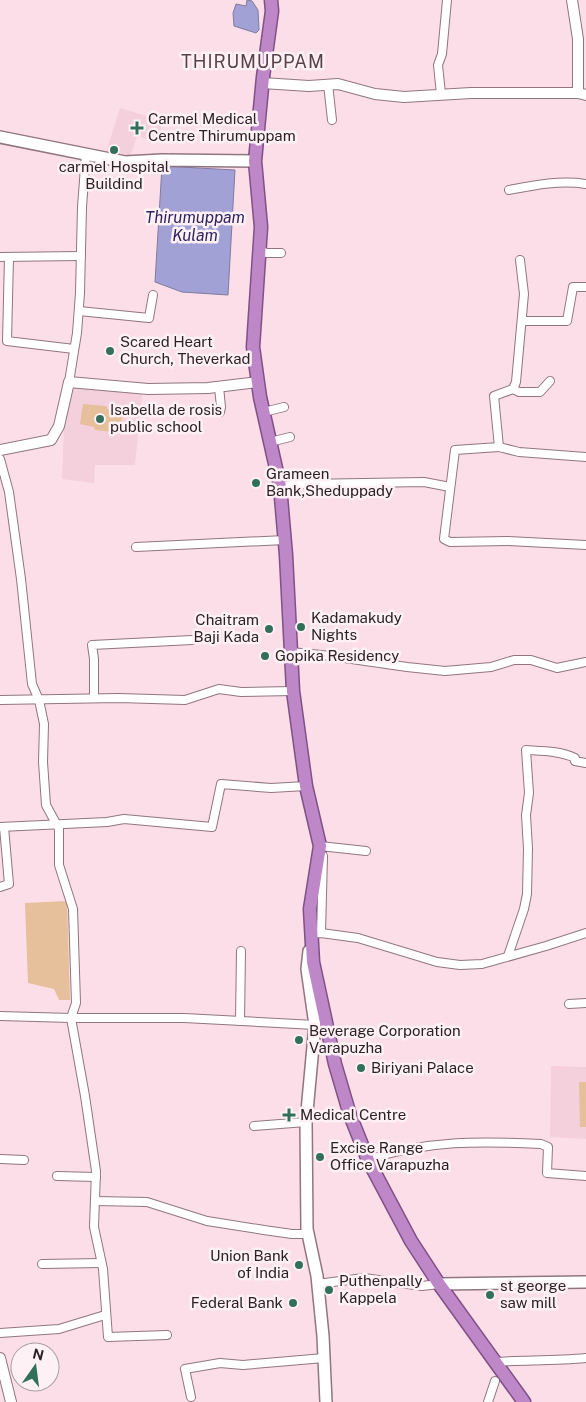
<svg xmlns="http://www.w3.org/2000/svg" width="586" height="1402" font-family="'Public Sans',sans-serif">
  <style>
    .built { fill: #f4cfdc }
    .green { fill: #e6bf9b }
    .water { fill: #a2a1d5; stroke: #7f7ba0 }
    .lines { fill: none; stroke-linecap: round; stroke-linejoin: round }
    .minor-casing { stroke: #90767f; stroke-width: 10 }
    .tertiary-casing { stroke: #90767f; stroke-width: 12 }
    .secondary-casing { stroke: #90767f; stroke-width: 14 }
    .trunk-casing { stroke: #805186; stroke-width: 15 }
    .minor { stroke: #fff; stroke-width: 8 }
    .tertiary { stroke: #fff; stroke-width: 10 }
    .secondary { stroke: #fff; stroke-width: 11 }
    .trunk { stroke: #be88c8; stroke-width: 12 }
    .poi-dot { fill: #33705c; stroke: #fdf1f5; stroke-width: 2 }
    .labels { text-anchor: middle; stroke-width: 5; stroke-linejoin: round; paint-order: stroke }
    .poi-label { font-size: 15px; fill: #2c2226; stroke: #fdf1f5; text-anchor: start }
    .water-label { font-size: 16px; font-style: italic; fill: #2d2361; stroke: #fdf1f5 }
    .quarter-label { font-size: 18px; letter-spacing: 1px; fill: #58414a; stroke: #fdf1f5 }
  </style>
  <rect width="100%" height="100%" fill="#fcdee8"/>
  <!-- built -->
  <g class="built">
    <path d="M120 108 163 121 157 142 137 136 129 160 106 153Z"/>
    <path d="M71 385 107 388 142 395 135 465H95L94 483 62 479 64 422Z"/>
    <path d="M551 1066 586 1067V1139L550 1137Z"/>
  </g>
  <!-- green -->
  <g class="green">
    <path d="M83 404 106 406 108 410 122 413 121 433 95 430 94 427 80 424Z"/>
    <path d="M67 901 70 1000H59L54 989 28 983 25 903Z"/>
    <path d="M579 1082H586V1127H580Z"/>
  </g>
  <!-- water -->
  <g class="water">
    <path d="M247 0 252 1 258 10 259 30 256 33 234 26 233 13 236 4 246 6Z"/>
    <path d="M162 166 235 170 228 295 182 292 155 282Z"/>
  </g>
  <g class="lines">
    <defs>
      <g id="minor">
        <path d="M328 84 332 120"/>
        <path d="M441 94 438 65 442 54 447 0"/>
        <path d="M509 190C535 185 560 180 586 184"/>
        <path d="M260 249 266 253H281"/>
        <path d="M0 257 81 256"/>
        <path d="M9 257 7 341 74 349"/>
        <path d="M79 311 149 318 153 295"/>
        <path d="M522 321H567L573 287H586"/>
        <path d="M550 381 540 392H519L513 389 494 396 499 447 455 450 444 539 450 542 508 541 586 545"/>
        <path d="M69 382 77 333 80 293 82 207 86 154"/>
        <path d="M219 387 221 407 220 412"/>
        <path d="M513 389 516 382 524 294 520 260"/>
        <path d="M264 412 284 407"/>
        <path d="M270 442 290 437"/>
        <path d="M499 447 519 452 586 457"/>
        <path d="M0 459 9 492 21 579 32 684 39 700 44 724 43 762 46 805 59 829V865L73 909 76 1003 71 1018 0 1016"/>
        <path d="M280 486 303 484 424 482 450 487"/>
        <path d="M136 547 285 540"/>
        <path d="M291 652 331 656 407 667 445 671 491 667 514 660H531L557 668 586 662"/>
        <path d="M94 698V659L92 645 192 640"/>
        <path d="M0 700 119 698 185 700 219 689 241 692 293 691"/>
        <path d="M0 827 107 822 124 819 212 827 221 784 271 788 306 786"/>
        <path d="M320 846 366 851"/>
        <path d="M0 887 9 884 4 827"/>
        <path d="M321 933 323 856"/>
        <path d="M311 934 321 933 358 938 437 962 460 965 482 964 546 946 586 933"/>
        <path d="M508 956 524 909 527 894 528 849 526 815 529 793 526 750C542 751 561 751 575 758V761L586 763"/>
        <path d="M569 1004 586 1003"/>
        <path d="M240 1021 241 951"/>
        <path d="M254 1126 306 1122"/>
        <path d="M0 1159 24 1160"/>
        <path d="M368 1160C424 1140 483 1141 541 1144L548 1147 547 1173 586 1176"/>
        <path d="M57 1176 96 1177"/>
        <path d="M95 1201 147 1202 207 1221 264 1230 292 1234H308"/>
        <path d="M42 1264 101 1263"/>
        <path d="M317 1284 364 1278 422 1286 439 1284"/>
        <path d="M0 1333 59 1329 105 1315"/>
        <path d="M167 1335 108 1337 103 1269 94 1227 96 1171 85 1096 71 1018H184L315 1025"/>
        <path d="M494 1362C525 1360 555 1361 586 1358"/>
        <path d="M191 1397 185 1369 220 1363 243 1365 324 1358"/>
        <path d="M488 1402 495 1381"/>
      </g>
      <g id="tertiary">
        <path d="M572 0 578 39V93"/>
        <path d="M262 83 309 86 338 84 375 94 404 97 471 93H578L586 95"/>
        <path d="M0 450 51 440 59 426 69 382 148 389 208 388 258 382"/>
        <path d="M0 1358 11 1402"/>
      </g>
      <g id="secondary">
        <path d="M0 137 125 162 162 160 255 161"/>
        <path d="M309 951 307 969 315 1025 306 1122 307 1229 317 1276 323 1336 326 1402"/>
        <path d="M439 1284 586 1282"/>
      </g>
      <path id="trunk" d="M271 0 272 11 263 77 255 161 261 227 253 347 260 397 280 486 286 555 293 691 306 786 320 846 310 909 313 962 335 1064 350 1115 368 1160 411 1241 439 1284 524 1402"/>
    </defs>
    <!-- minor casing -->
    <use href="#minor" class="minor-casing"/>
    <!-- tertiary casing -->
    <use href="#tertiary" class="tertiary-casing"/>
    <!-- secondary casing -->
    <use href="#secondary" class="secondary-casing"/>
    <!-- trunk casing -->
    <use href="#trunk" class="trunk-casing"/>
    <!-- minor -->
    <use href="#minor" class="minor"/>
    <!-- tertiary -->
    <use href="#tertiary" class="tertiary"/>
    <!-- secondary -->
    <use href="#secondary" class="secondary"/>
    <!-- trunk -->
    <use href="#trunk" class="trunk"/>
  </g>
  <!-- markers -->
  <g class="poi-dot">
    <path d="M134.5 120.5h5v5h5v5h-5v5h-5v-5h-5v-5h5z"/>
    <circle cx="114" cy="150" r="5"/>
    <circle cx="110" cy="351" r="5"/>
    <circle cx="100" cy="419" r="5"/>
    <circle cx="256" cy="483" r="5"/>
    <circle cx="301" cy="627" r="5"/>
    <circle cx="269" cy="629" r="5"/>
    <circle cx="265" cy="656" r="5"/>
    <circle cx="299" cy="1040" r="5"/>
    <circle cx="361" cy="1068" r="5"/>
    <path d="M286.5 1107.5h5v5h5v5h-5v5h-5v-5h-5v-5h5z"/>
    <circle cx="320" cy="1157" r="5"/>
    <circle cx="299" cy="1265" r="5"/>
    <circle cx="329" cy="1290" r="5"/>
    <circle cx="490" cy="1295" r="5"/>
    <circle cx="293" cy="1303" r="5"/>
  </g>
  <g class="labels">
    <!-- poi labels -->
    <g class="poi-label">
      <text x="148" y="124">Carmel Medical<tspan x="148" dy="17">Centre Thirumuppam</tspan></text>
      <text x="114" y="172" text-anchor="middle">carmel Hospital<tspan x="114" dy="17">Buildind</tspan></text>
      <text x="120" y="347">Scared Heart<tspan x="120" dy="17">Church, Theverkad</tspan></text>
      <text x="110" y="415">Isabella de rosis<tspan x="110" dy="17">public school</tspan></text>
      <text x="266" y="479">Grameen<tspan x="266" dy="17">Bank,Sheduppady</tspan></text>
      <text x="311" y="623">Kadamakudy<tspan x="311" dy="17">Nights</tspan></text>
      <text x="259" y="625" text-anchor="end">Chaitram<tspan x="259" dy="17">Baji Kada</tspan></text>
      <text x="275" y="661">Gopika Residency</text>
      <text x="309" y="1036">Beverage Corporation<tspan x="309" dy="17">Varapuzha</tspan></text>
      <text x="371" y="1073">Biriyani Palace</text>
      <text x="300" y="1120">Medical Centre</text>
      <text x="330" y="1153">Excise Range<tspan x="330" dy="17">Office Varapuzha</tspan></text>
      <text x="289" y="1261" text-anchor="end">Union Bank<tspan x="289" dy="17">of India</tspan></text>
      <text x="339" y="1286">Puthenpally<tspan x="339" dy="17">Kappela</tspan></text>
      <text x="500" y="1291">st george<tspan x="500" dy="17">saw mill</tspan></text>
      <text x="283" y="1308" text-anchor="end">Federal Bank</text>
    </g>
    <!-- water labels -->
    <g class="water-label">
      <text x="195" y="223">Thirumuppam<tspan x="195" dy="18">Kulam</tspan></text>
    </g>
    <!-- quarter labels -->
    <g class="quarter-label">
      <text x="253" y="68">THIRUMUPPAM</text>
    </g>
  </g>
  <!-- north arrow -->
  <g transform="translate(35 1367) rotate(14)"><circle r="24" fill="#fdf1f5" stroke="#a99ea2"/>
  <path d="M0-4L9 19L0 12L-9 19Z" fill="#33705c"/>
  <text y="-8" font-size="14" font-weight="bold" text-anchor="middle" fill="#2c2226">N</text>
  </g>
</svg>
